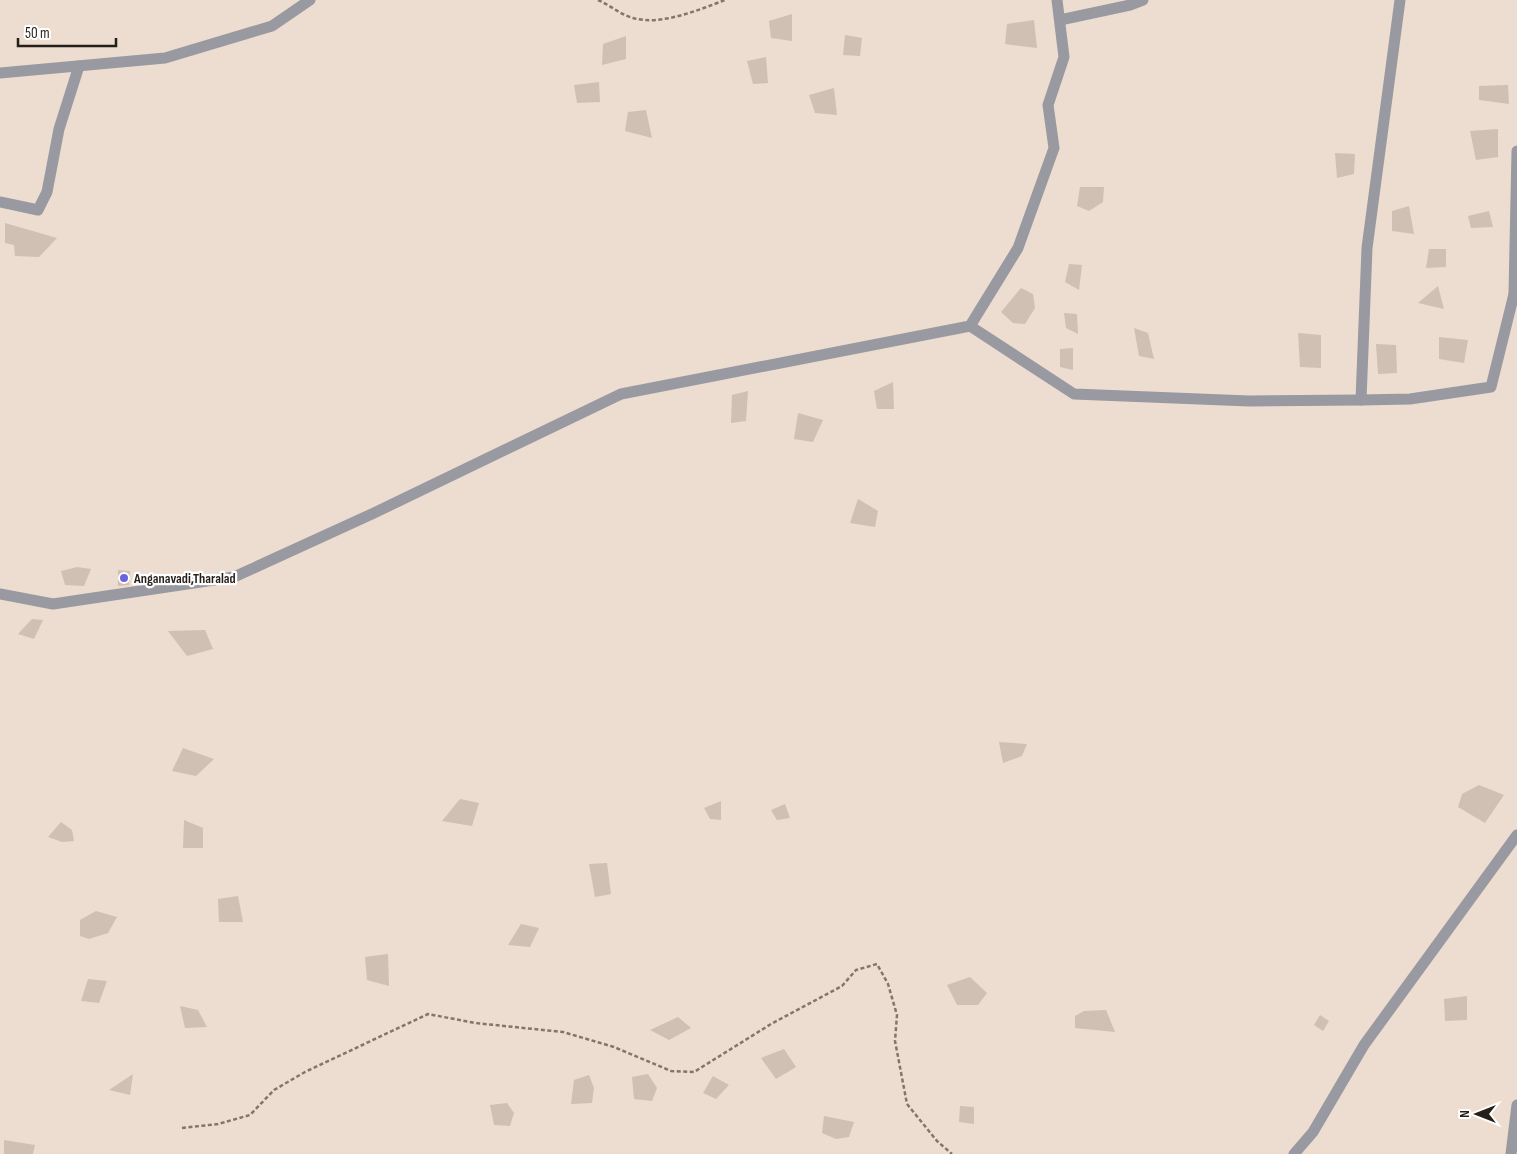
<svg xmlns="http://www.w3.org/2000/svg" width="1517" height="1154" font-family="'Sofia Sans Condensed',sans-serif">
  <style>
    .building { fill: #d0bfb3 }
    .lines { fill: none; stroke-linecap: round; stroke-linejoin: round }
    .path { stroke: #81766d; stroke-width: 2.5; stroke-dasharray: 4 2.5; stroke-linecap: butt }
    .minor { stroke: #9899a1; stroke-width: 11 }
    .poi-dot { fill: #6964de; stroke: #fff; stroke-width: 2 }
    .labels { text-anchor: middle; stroke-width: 4.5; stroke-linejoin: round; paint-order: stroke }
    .poi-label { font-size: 14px; font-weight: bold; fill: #251f1a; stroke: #fff; text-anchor: start }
  </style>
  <rect width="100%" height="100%" fill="#eddcd0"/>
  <!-- building -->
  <g class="building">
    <path d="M792 14V41L771 38 769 21Z"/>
    <path d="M1034 20 1037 48 1005 44 1007 24Z"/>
    <path d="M845 35 862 38 860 56 843 55Z"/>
    <path d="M626 36V59L602 65 603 44Z"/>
    <path d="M766 57 768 83 753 84 747 61Z"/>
    <path d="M599 82 600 102 577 103 574 85Z"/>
    <path d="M1508 85 1509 104 1479 100V86Z"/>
    <path d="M834 88 837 115 815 113 809 95Z"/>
    <path d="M646 110 652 138 625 131 628 112Z"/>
    <path d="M1498 129V157L1476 160 1470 131Z"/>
    <path d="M1335 153 1355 154 1354 174 1337 178Z"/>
    <path d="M1080 187H1104L1103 202 1089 211 1077 206Z"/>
    <path d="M1409 206 1414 234 1392 231V211Z"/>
    <path d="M1489 211 1493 227 1471 228 1468 216Z"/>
    <path d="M5 223 57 238 39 257 15 256 14 245 5 243Z"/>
    <path d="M1429 249H1446V267L1426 268Z"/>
    <path d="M1069 264 1082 265 1079 290 1065 282Z"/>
    <path d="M1438 286 1444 309 1418 303Z"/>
    <path d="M1021 288 1033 294 1035 308 1025 324 1013 323 1001 312Z"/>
    <path d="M1064 313 1077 314 1078 334 1066 328Z"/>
    <path d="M1134 328 1148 333 1154 359 1139 356Z"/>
    <path d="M1298 333 1321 335V368L1300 367Z"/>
    <path d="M1439 337 1468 340 1464 363 1439 359Z"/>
    <path d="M1376 344 1396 345 1397 373 1378 374Z"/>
    <path d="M1073 348V370L1060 367V349Z"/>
    <path d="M893 382 894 409H877L874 391Z"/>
    <path d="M748 391 746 421 731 423 732 395Z"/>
    <path d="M798 413 823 420 813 442 794 439Z"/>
    <path d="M858 499 878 511 875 527 850 523Z"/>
    <path d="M77 567 91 569 84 586 65 585 61 571Z"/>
    <path d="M118 570 130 571 129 585 118 586Z"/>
    <path d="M32 619 43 620 34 639 18 634Z"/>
    <path d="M205 630 213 649 187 656 168 631Z"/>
    <path d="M999 742 1027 744 1022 756 1003 763Z"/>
    <path d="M183 748 214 759 196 776 172 771Z"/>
    <path d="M1479 785 1504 795 1485 823 1458 807 1462 794Z"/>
    <path d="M460 799 479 803 472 826 442 821Z"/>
    <path d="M721 801V820L710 819 704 808Z"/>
    <path d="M785 804 790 818 777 820 771 810Z"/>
    <path d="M184 820 203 828V848H183Z"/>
    <path d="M61 822 72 830 74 841 62 842 48 837Z"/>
    <path d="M607 863 611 894 595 897 589 864Z"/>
    <path d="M238 896 243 922H219L218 899Z"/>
    <path d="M96 911 117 917 108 933 89 939 80 936V920Z"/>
    <path d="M521 924 539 928 530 947 508 945Z"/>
    <path d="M388 954 389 986 367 980 365 957Z"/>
    <path d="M970 977 987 993 978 1005H957L947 985Z"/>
    <path d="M88 979 107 981 99 1003 81 1001Z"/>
    <path d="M1467 996V1020L1445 1021 1444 999Z"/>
    <path d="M180 1006 198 1010 207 1027 185 1028Z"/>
    <path d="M1106 1010 1115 1032 1075 1028V1016L1084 1011Z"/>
    <path d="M1320 1015 1329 1021 1323 1031 1314 1025Z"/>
    <path d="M678 1017 691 1028 669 1040 650 1030Z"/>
    <path d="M784 1049 796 1067 776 1079 761 1058Z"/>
    <path d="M133 1074 130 1095 109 1090Z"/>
    <path d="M648 1074 657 1088 652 1101 634 1099 632 1077Z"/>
    <path d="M589 1075 594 1088 592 1103 571 1104 574 1080Z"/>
    <path d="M713 1076 729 1085 716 1099 703 1093Z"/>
    <path d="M507 1103 514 1113 510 1126 494 1125 490 1105Z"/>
    <path d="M960 1106 974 1107V1124L959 1122Z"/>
    <path d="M824 1116 854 1122 849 1137 836 1139 822 1133Z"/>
    <path d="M4 1140 35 1145 33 1154H4Z"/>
  </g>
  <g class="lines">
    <!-- path -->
    <g class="path">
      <path d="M598 0C610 5 621 15 633 18 660 26 699 10 725 0"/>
      <path d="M182 1128 218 1124 250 1115 274 1090 305 1072 428 1014 475 1023 563 1032 614 1047 671 1071 694 1072 771 1024 842 986 856 970 877 964 888 984 897 1015 895 1041 907 1104 937 1141 952 1154"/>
    </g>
    <!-- minor -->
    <g class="minor">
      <path d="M1060 20 1130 5 1143 0"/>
      <path d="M0 73 165 58 272 26 310 0"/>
      <path d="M0 202 38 210 47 192 59 129 79 66"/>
      <path d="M1514 294 1517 151"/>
      <path d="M970 326 1074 394 1249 401 1361 400 1410 399 1491 387 1514 294H1517"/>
      <path d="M1361 400 1367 248 1400 0"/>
      <path d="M0 594 53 604 234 577 374 513 621 394 970 326 1018 248 1054 148 1048 105 1064 57 1057 0"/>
      <path d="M1294 1154 1313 1132 1364 1045 1517 835"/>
      <path d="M1511 1154 1517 1105"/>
    </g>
  </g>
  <!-- markers -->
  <circle class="poi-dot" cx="124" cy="578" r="5"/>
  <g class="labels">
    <!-- poi labels -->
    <g class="poi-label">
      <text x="134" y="583">Anganavadi,Tharalad</text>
    </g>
  </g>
  <!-- north arrow -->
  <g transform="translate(1477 1114) rotate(270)" stroke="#ffffff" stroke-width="4" paint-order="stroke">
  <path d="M0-4L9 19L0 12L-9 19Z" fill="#251f1a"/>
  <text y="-8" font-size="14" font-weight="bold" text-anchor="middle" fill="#251f1a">N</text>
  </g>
  <!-- scale -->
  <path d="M18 38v8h98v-8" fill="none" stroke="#251f1a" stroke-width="2.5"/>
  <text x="25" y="38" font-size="15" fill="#251f1a" stroke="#ffffff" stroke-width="4" paint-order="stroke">50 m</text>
</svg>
